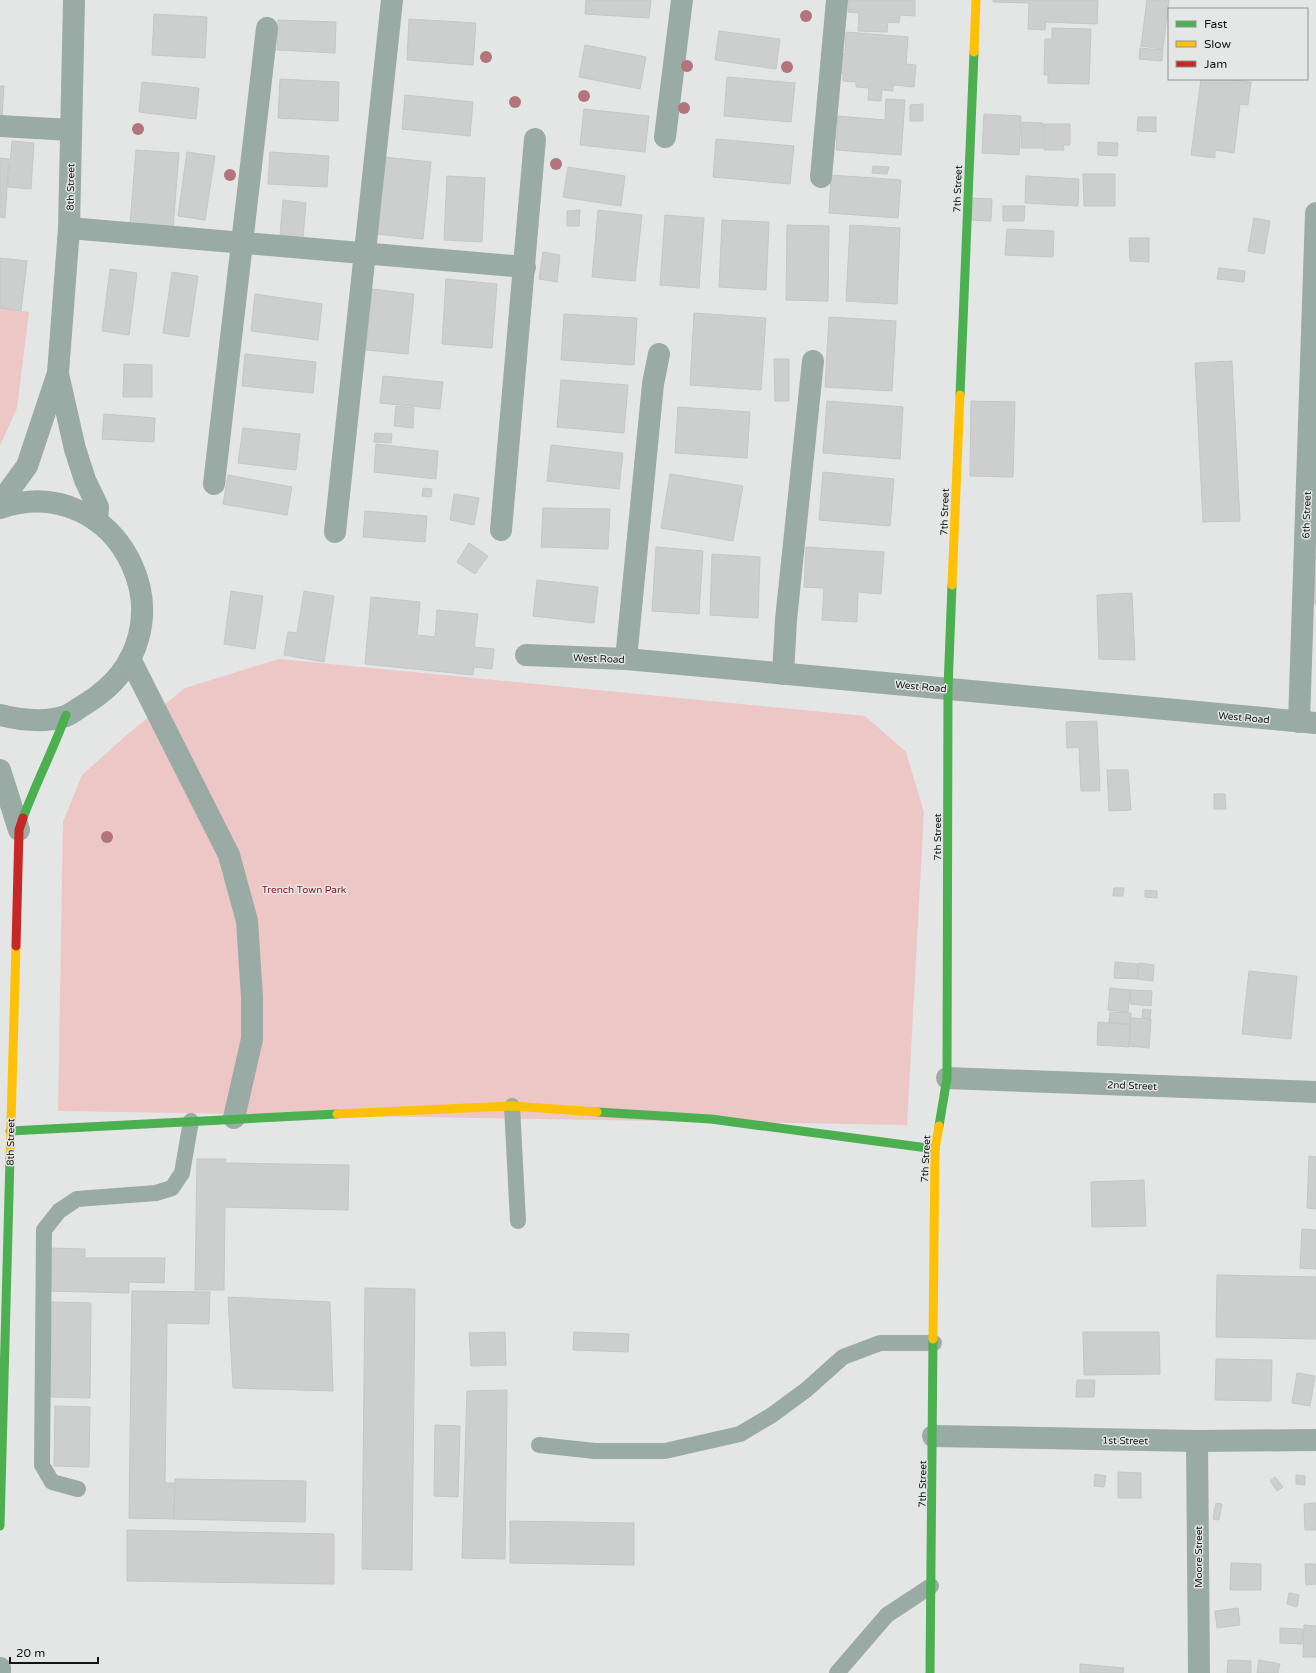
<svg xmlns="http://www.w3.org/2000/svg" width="1316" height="1673" font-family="'Varela Round',sans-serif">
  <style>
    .green { fill: #edc7c6 }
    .building { fill: #cdcfce; stroke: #c5c6c6 }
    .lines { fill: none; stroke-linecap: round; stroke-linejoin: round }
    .lane { stroke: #99aba4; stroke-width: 16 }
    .street { stroke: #99aba4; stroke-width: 22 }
    .fast { stroke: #4caf50; stroke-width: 9 }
    .slow { stroke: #ffc107; stroke-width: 9 }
    .jam { stroke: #c62828; stroke-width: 9 }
    .tree { fill: #b1757b }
    .labels { text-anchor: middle; stroke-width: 3; stroke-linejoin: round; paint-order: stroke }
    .street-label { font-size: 10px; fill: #121413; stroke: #e3e7e5 }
    .park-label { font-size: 10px; fill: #871925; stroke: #e3e7e5 }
  </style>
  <rect width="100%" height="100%" fill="#e4e6e5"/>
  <!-- green -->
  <g class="green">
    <path d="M0 308 29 312 17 408 0 446Z"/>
    <path d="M279 659 865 716 906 752 924 812 907 1125 58 1111 63 822 82 775 129 733 185 688Z"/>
  </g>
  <!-- building -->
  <g class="building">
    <path d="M586 0H651L649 18 585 14Z"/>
    <path d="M848 0H915V16L900 15 899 23 888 22 887 32 858 31 859 13 848 12Z"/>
    <path d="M993 0H1098L1097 24 1046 22 1045 30 1028 29 1029 3 993 2Z"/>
    <path d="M1147 0H1169L1163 49 1141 46Z"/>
    <path d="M154 14 207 17 205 58 152 55Z"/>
    <path d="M409 19 476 23 473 65 407 60Z"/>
    <path d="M278 20 336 22 335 53 277 50Z"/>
    <path d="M1052 28 1091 29 1089 84 1048 83V75H1044L1045 39H1052Z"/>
    <path d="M719 31 780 39 776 69 715 60Z"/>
    <path d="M846 32 908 37 906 64 916 65 914 87 893 85V91L882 90 881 101 868 100 869 88 856 87V82L843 81V73L838 72 840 53 845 54Z"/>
    <path d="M585 45 646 57 640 89 579 77Z"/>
    <path d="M1140 48 1163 50 1162 61 1139 59Z"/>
    <path d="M727 77 795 83 791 122 724 116Z"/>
    <path d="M280 79 339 82 338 121 278 118Z"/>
    <path d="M1201 79H1224L1251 82 1248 105 1240 104 1234 153 1215 150V158L1191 155Z"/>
    <path d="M142 82 199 88 196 119 139 112Z"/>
    <path d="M0 86H4L2 118H0Z"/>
    <path d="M405 95 473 102 470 136 402 129Z"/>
    <path d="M886 99 905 100 901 155 836 150 838 116 885 120Z"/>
    <path d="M923 104V121H910V105Z"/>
    <path d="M584 109 649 116 645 152 580 145Z"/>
    <path d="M984 114 1021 116 1019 155 982 153Z"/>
    <path d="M1138 117H1156V132L1137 131Z"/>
    <path d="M1022 122 1043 123V148H1021Z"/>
    <path d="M1044 124H1070V145H1063L1064 150H1044Z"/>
    <path d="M716 139 794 146 790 184 713 177Z"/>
    <path d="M12 141 34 143 31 189 8 187Z"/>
    <path d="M1098 142 1118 143 1117 156 1098 155Z"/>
    <path d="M136 150 179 153 173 228 130 224Z"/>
    <path d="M187 152 215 156 205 220 178 216Z"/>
    <path d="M270 152 329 156 327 187 268 184Z"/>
    <path d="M384 157 431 162 423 239 376 234Z"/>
    <path d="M0 158 9 159 5 218 0 217Z"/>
    <path d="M873 166 889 167 887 174 872 173Z"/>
    <path d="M568 167 625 176 621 206 563 197Z"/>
    <path d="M1083 174H1115V206H1084Z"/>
    <path d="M831 175 901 180 898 218 829 213Z"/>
    <path d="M447 176 485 178 482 242 444 240Z"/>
    <path d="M1026 176 1079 179 1078 206 1025 203Z"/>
    <path d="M970 198 992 199 991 221 969 220Z"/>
    <path d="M283 200 306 203 303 238 280 235Z"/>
    <path d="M1003 206H1025L1024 221H1003Z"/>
    <path d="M580 210 579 226H567V211Z"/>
    <path d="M598 210 642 215 635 281 592 277Z"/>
    <path d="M665 215 704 218 699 288 660 285Z"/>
    <path d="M1254 218 1270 221 1264 254 1248 251Z"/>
    <path d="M722 220 769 222 766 290 719 287Z"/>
    <path d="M787 225 829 226 828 301 786 300Z"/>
    <path d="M850 225 900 228 897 304 846 301Z"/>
    <path d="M1007 229 1054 231 1053 257 1005 255Z"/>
    <path d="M1129 238H1149V262L1130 261Z"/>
    <path d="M543 252 560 255 557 282 539 279Z"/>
    <path d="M0 258 27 261 21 311 0 308Z"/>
    <path d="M1219 268 1245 271 1244 282 1217 279Z"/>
    <path d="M110 269 137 273 129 335 102 331Z"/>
    <path d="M172 272 198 276 189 337 163 333Z"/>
    <path d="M446 279 497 284 492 348 442 344Z"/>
    <path d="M372 289 414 294 408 354 366 350Z"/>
    <path d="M255 294 322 304 318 340 251 331Z"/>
    <path d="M694 313 766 318 761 390 690 385Z"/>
    <path d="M564 314 637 318 634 365 561 360Z"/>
    <path d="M829 317 896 321 892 391 825 387Z"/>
    <path d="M245 354 316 362 313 393 242 386Z"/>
    <path d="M774 359H789V401H775Z"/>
    <path d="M1232 361 1240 521 1203 522 1195 363Z"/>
    <path d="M124 364 152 365V397H123Z"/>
    <path d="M383 376 443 382 440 409 380 403Z"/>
    <path d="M561 380 628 385 624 433 557 427Z"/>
    <path d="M827 401 903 407 900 459 823 453Z"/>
    <path d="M971 401 1015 402 1013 477 970 476Z"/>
    <path d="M396 406 414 408 413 428 394 426Z"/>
    <path d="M678 407 750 412 747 458 675 453Z"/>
    <path d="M104 414 155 418 154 442 102 439Z"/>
    <path d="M243 428 300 434 296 470 238 463Z"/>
    <path d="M375 433 392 434 391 443 374 442Z"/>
    <path d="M376 444 438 451 436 479 374 472Z"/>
    <path d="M551 445 623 453 619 489 547 481Z"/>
    <path d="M823 472 894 479 890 526 819 520Z"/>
    <path d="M670 474 743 486 733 541 661 528Z"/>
    <path d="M228 475 292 487 287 515 223 504Z"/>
    <path d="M423 488 432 489 431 497 422 496Z"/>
    <path d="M454 494 479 498 474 525 450 520Z"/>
    <path d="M543 508 610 509 608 549 541 547Z"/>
    <path d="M365 511 427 516 425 542 363 537Z"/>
    <path d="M469 543 488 556 475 574 457 562Z"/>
    <path d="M656 547 703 551 699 614 652 611Z"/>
    <path d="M806 547 884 552 881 594 858 592 857 622 822 620 824 588 804 587Z"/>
    <path d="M712 554 760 557 758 618 710 615Z"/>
    <path d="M1314 557H1316V604H1315Z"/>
    <path d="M537 580 598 587 594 623 533 616Z"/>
    <path d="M231 591 263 596 255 649 224 644Z"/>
    <path d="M304 591 334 596 324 662 284 655 288 632 297 633Z"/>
    <path d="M1132 593 1135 660 1099 659 1097 595Z"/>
    <path d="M371 597 420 602 417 635 435 637 437 610 478 614 474 647 494 649 492 669 474 667 473 675 365 664Z"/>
    <path d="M1097 721 1100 791H1081L1079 747 1067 748 1066 722Z"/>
    <path d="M1107 770H1128L1131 810 1109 811Z"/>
    <path d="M1214 794H1225L1226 809H1214Z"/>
    <path d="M1114 888H1124L1123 896H1113Z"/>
    <path d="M1145 890 1157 891V898L1145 897Z"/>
    <path d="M1115 962 1138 964 1137 979 1114 978Z"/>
    <path d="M1139 963 1154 965 1153 981 1137 979Z"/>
    <path d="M1249 971 1297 976 1291 1039 1242 1034Z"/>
    <path d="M1110 988 1130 990 1128 1012 1108 1010Z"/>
    <path d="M1130 990 1152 991 1151 1006 1130 1004Z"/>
    <path d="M1143 1009 1151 1010 1150 1019 1142 1018Z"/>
    <path d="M1110 1012 1131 1013 1130 1024 1109 1023Z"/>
    <path d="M1131 1018 1151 1019 1149 1048 1129 1046Z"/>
    <path d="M1098 1022 1130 1025 1129 1047 1097 1045Z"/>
    <path d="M1309 1156 1316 1157V1209L1307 1208Z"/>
    <path d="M197 1159H226L225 1163 349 1165 348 1210 225 1207 224 1290H195Z"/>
    <path d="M1144 1180 1146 1226 1092 1227 1091 1182Z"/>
    <path d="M1302 1229 1316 1230V1269L1300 1268Z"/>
    <path d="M47 1248 85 1249V1258H165L164 1283 129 1282V1293L47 1291Z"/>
    <path d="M1217 1275 1316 1277V1339L1216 1337Z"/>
    <path d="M365 1288 415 1289 412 1570 362 1569Z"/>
    <path d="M132 1291 210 1292 209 1324 167 1323 165 1483H175L174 1519 129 1518Z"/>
    <path d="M228 1297 330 1302 333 1391 233 1388Z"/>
    <path d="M52 1302 91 1303 90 1398 50 1397Z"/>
    <path d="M505 1332 506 1365 471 1366 469 1333Z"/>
    <path d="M574 1332 629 1334 628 1352 573 1350Z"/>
    <path d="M1083 1332H1159L1160 1374 1084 1375Z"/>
    <path d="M1216 1359 1272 1360 1271 1401 1215 1400Z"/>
    <path d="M1297 1373 1315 1376 1310 1406 1292 1403Z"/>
    <path d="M1077 1380H1095L1094 1397H1076Z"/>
    <path d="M507 1390 505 1559 462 1558 467 1391Z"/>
    <path d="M55 1406 90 1407 89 1467 54 1466Z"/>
    <path d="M435 1425 460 1426 458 1497 434 1496Z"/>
    <path d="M1118 1472 1141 1473V1498H1118Z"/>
    <path d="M1095 1474 1106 1476 1104 1487 1094 1486Z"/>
    <path d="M1296 1475 1305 1476V1485L1296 1484Z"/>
    <path d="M1275 1477 1283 1487 1277 1491 1270 1481Z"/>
    <path d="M175 1479 306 1481 305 1522 174 1519Z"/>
    <path d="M1216 1503 1222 1504 1219 1520 1213 1519Z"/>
    <path d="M1316 1503V1530H1305L1304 1504Z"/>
    <path d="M510 1521 634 1523V1565L510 1563Z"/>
    <path d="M127 1530 334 1534V1584L127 1581Z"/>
    <path d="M1231 1563 1261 1564V1590H1230Z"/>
    <path d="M1305 1564H1316V1584L1306 1585Z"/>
    <path d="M1289 1593 1299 1595 1297 1607 1287 1604Z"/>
    <path d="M1238 1608 1240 1625 1217 1628 1215 1611Z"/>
    <path d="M1304 1625 1316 1626V1657H1303Z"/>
    <path d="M1280 1628 1303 1629 1302 1644 1280 1643Z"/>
    <path d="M1228 1660 1251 1661V1673H1227Z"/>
    <path d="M1259 1660 1280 1664 1278 1673H1257Z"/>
    <path d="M1080 1664 1124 1668 1123 1673H1080Z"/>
  </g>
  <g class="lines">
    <!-- lane -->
    <g class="lane">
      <path d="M512 1106 518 1221"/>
      <path d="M539 1445 595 1451H665L740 1434 772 1415 806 1390 843 1357 880 1343H934"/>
      <path d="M78 1489 52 1482 42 1465 44 1230 59 1211 77 1199 156 1193 172 1188 182 1173 191 1121"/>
      <path d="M837 1673 887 1615 931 1586"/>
    </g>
    <!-- street -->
    <g class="street">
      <path d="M0 126 71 130"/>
      <path d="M665 137 682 0"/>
      <path d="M821 177 837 0"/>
      <path d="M69 228 525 267"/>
      <path d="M58 374 75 449 85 480 98 507 97 521"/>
      <path d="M214 484 267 28"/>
      <path d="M0 503 27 466 58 373 69 228 74 0"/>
      <path d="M0 508C119 467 202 632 87 703 80 707 73 713 66 716 45 723 20 720 0 715"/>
      <path d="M501 530 535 139"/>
      <path d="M335 532 392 0"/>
      <path d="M526 655 626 659 1316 723"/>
      <path d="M130 659 229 855 247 921 252 997V1039L234 1118"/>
      <path d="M626 659 653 384 659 354"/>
      <path d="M783 674 786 620 813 361"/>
      <path d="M1299 722 1316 213"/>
      <path d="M0 770 19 830"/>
      <path d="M947 1078 1316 1092"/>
      <path d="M933 1436 1197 1441 1316 1440"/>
      <path d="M1197 1441 1199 1673"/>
      <path d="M0 1668V1673"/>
    </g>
    <!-- fast -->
    <g class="fast">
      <path d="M960 395 974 52"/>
      <path d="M23 818C36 783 53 750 66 715"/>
      <path d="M597 1112 711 1119 935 1149"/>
      <path d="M939 1126 947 1078 948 688 952 585"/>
      <path d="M10 1131 337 1114"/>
      <path d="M0 1526 10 1158"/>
      <path d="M930 1673 933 1339"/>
    </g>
    <!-- slow -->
    <g class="slow">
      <path d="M974 52 976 0"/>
      <path d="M952 585 960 395"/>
      <path d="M337 1114 512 1106 597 1112"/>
      <path d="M10 1158 16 946"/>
      <path d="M933 1339 935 1149 939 1126"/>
    </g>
    <!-- jam -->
    <path class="jam" d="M16 946 19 830 23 818"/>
  </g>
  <!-- trees -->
  <g class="tree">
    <circle cx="806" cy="16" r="6"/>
    <circle cx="486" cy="57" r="6"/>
    <circle cx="687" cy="66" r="6"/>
    <circle cx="787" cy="67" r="6"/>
    <circle cx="584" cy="96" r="6"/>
    <circle cx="515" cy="102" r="6"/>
    <circle cx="684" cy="108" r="6"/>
    <circle cx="138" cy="129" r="6"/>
    <circle cx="556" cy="164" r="6"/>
    <circle cx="230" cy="175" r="6"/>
    <circle cx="107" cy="837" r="6"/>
  </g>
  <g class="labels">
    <!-- street labels -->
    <g class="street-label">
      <text transform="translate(70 187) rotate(-89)" y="4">8th Street</text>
      <text transform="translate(957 189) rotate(-88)" y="4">7th Street</text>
      <text transform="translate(944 512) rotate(-88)" y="4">7th Street</text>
      <text transform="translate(1306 515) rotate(-88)" y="4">6th Street</text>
      <text transform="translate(599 658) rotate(2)" y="4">West Road</text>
      <text transform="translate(921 686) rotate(5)" y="4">West Road</text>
      <text transform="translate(1244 717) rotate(5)" y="4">West Road</text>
      <text transform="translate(937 837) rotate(-90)" y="4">7th Street</text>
      <text transform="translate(1132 1085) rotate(2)" y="4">2nd Street</text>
      <text transform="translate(10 1142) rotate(-89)" y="4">8th Street</text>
      <text transform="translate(925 1159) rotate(-87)" y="4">7th Street</text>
      <text transform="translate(1125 1440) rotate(1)" y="4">1st Street</text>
      <text transform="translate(922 1484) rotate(-89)" y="4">7th Street</text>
      <text transform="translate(1198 1557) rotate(-90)" y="4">Moore Street</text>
    </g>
    <!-- park labels -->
    <g class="park-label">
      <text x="304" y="893">Trench Town Park</text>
    </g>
  </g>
  <!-- legend -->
  <rect x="1168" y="8" width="140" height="72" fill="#e3e7e5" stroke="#8f9391"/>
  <rect x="1176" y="21" width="20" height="6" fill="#4caf50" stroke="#8f9391"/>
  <text x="1204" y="28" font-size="12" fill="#121413">Fast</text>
  <rect x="1176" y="41" width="20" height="6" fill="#ffc107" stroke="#8f9391"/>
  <text x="1204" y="48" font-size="12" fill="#121413">Slow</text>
  <rect x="1176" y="61" width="20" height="6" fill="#c62828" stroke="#8f9391"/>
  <text x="1204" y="68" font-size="12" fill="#121413">Jam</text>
  <!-- scale -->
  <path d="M10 1657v6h88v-6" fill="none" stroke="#121413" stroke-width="2"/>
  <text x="16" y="1657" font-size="12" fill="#121413" stroke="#e3e7e5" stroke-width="3" paint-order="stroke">20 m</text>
</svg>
